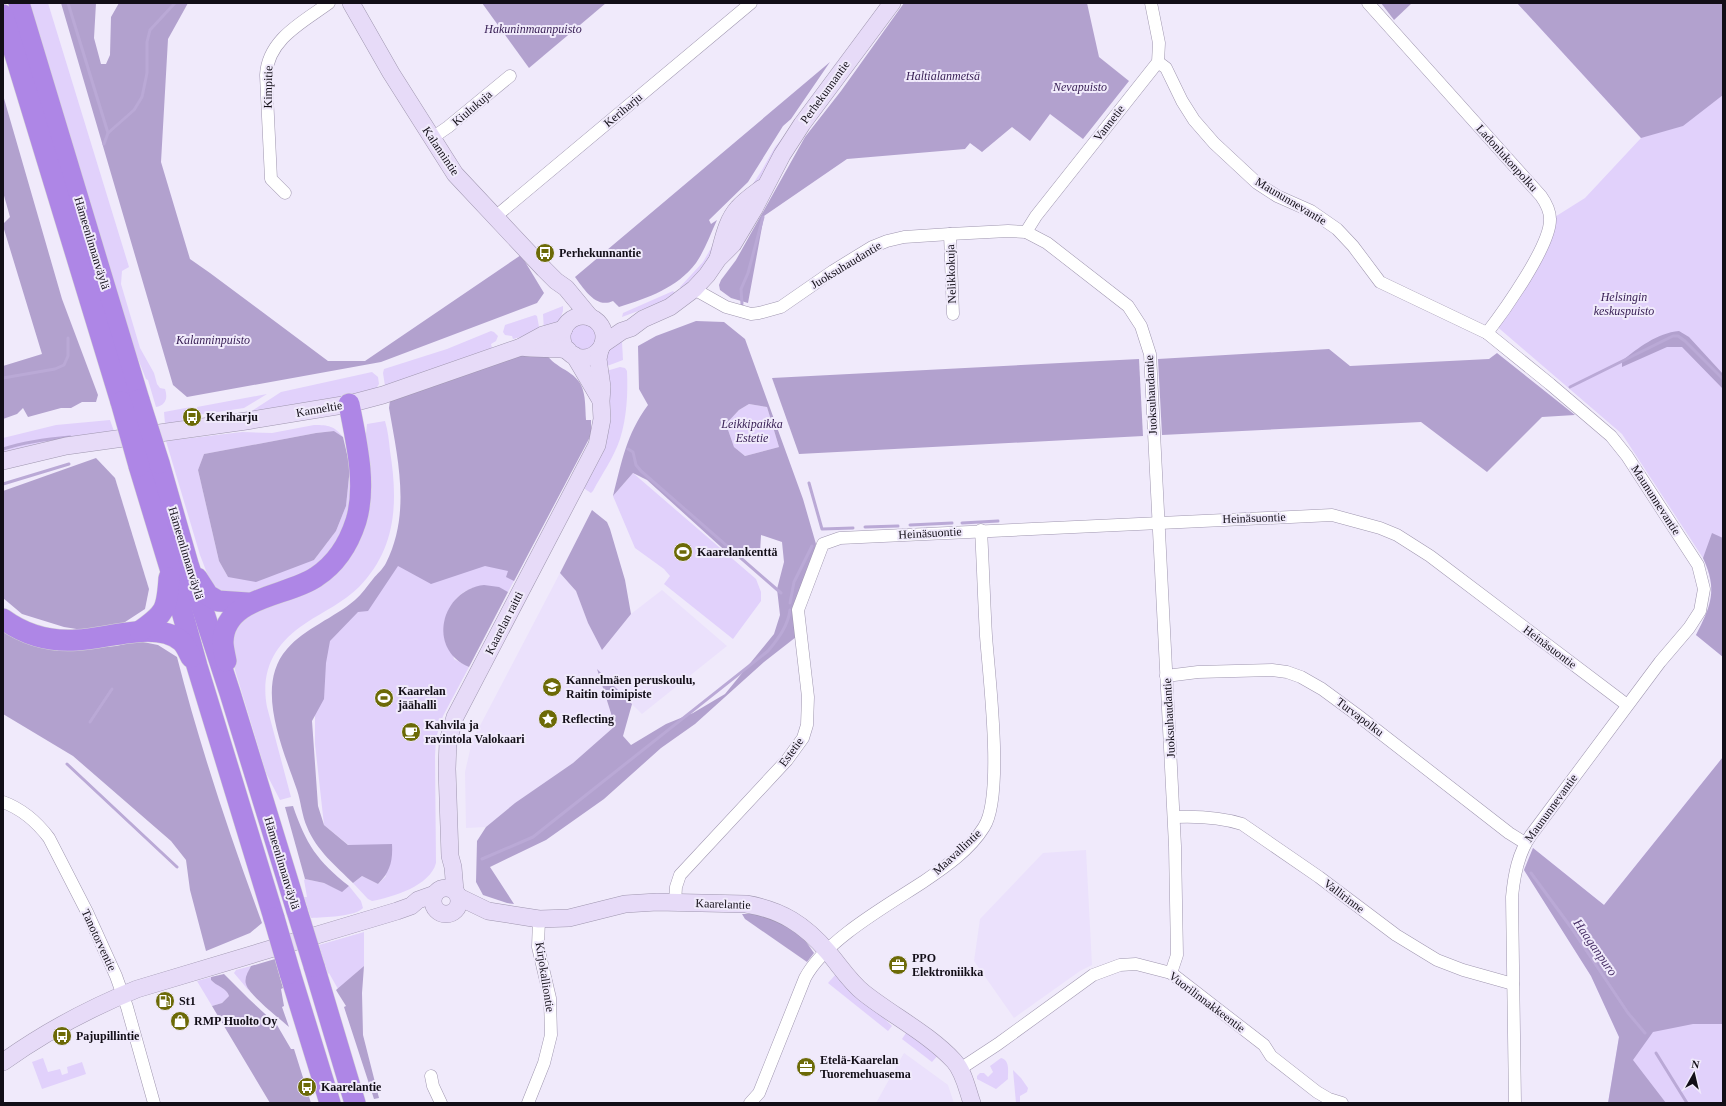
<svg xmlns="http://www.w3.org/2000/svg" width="1726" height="1106" font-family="Georgia,serif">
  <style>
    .built { fill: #ebe1fc }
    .green { fill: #e1d1fb }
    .forest { fill: #b2a1ce; fill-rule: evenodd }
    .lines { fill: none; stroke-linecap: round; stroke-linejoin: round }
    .stream { stroke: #baa9d6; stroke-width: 3 }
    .street-casing { stroke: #9f96af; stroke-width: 13 }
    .secondary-casing { stroke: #9f96af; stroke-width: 18 }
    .highway-casing { stroke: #d4d4d5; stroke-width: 22 }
    .street { stroke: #fff; stroke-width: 12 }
    .secondary { stroke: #e7dbf8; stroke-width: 17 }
    .highway { stroke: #ae86e6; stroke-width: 21 }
    .highway-bridge-casing { stroke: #d4d4d5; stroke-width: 22; stroke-linecap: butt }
    .highway-bridge { stroke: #ae86e6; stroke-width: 21 }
    .labels { text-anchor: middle; stroke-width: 4; stroke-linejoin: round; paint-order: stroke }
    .park-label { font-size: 12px; font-style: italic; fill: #351c52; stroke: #f0eafb }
    .street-label { font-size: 12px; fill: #120e17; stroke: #f0eafb }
    .poi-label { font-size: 12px; font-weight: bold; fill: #120e17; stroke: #f0eafb; text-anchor: start }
    .water-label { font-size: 13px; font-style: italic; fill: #462d65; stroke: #f0eafb }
  </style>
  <rect width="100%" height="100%" fill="#f0eafb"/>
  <!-- built -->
  <g class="built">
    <path d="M560 573 576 591 588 623 602 649 631 614 662 590 727 646 642 714 597 670 615 726 573 763 515 803 486 827 466 828 465 772 472 741Z"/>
    <path d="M1086 850 1092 965 1080 971 1014 1018 974 961 980 919 1043 853Z"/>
    <path d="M904 1053 948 1085 954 1103H876Z"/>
  </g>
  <!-- green -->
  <g class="green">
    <path d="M27 3H48L129 267 122 271 121 284 140 348 154 373 157 384 160 388 165 389C168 398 166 405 156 407L148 380 146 379 134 349Z"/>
    <path d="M1517 3H1723V657L1696 635C1711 606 1718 590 1703 558L1622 434 1494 324 1515 293 1550 220 1585 198 1641 138Z"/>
    <path d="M785 135 759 184 717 247 704 268 681 290 680 287 703 262 714 243 762 170 775 147Z"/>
    <path d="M673 291 676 294 657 304 622 317 623 313Z"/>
    <path d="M563 306V311L559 322 544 330 543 314Z"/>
    <path d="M535 315 537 316 540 332 513 339 512 336 505 335 503 332 505 325Z"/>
    <circle cx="583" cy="337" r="13"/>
    <path d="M491 331 494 332 498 336 496 341 491 344 492 348 450 364 385 386 383 373 384 369 447 349Z"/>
    <path d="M619 337 622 342 623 360 602 368 604 352Z"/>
    <path d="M620 367 625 368 627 371C628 393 627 417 620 439 614 457 602 474 593 491L591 493 582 487 610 421C612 403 608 389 603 372Z"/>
    <path d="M372 372 378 377 379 384 376 389 315 403 250 412 281 392Z"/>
    <path d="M267 394 244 408 198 415 197 407Z"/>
    <path d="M749 404 767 407 779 447 745 456 734 447 726 424 739 410Z"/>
    <path d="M191 407 194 415 184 418V421L165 424 164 412Z"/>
    <path d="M110 420 115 434 3 457V438L56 425Z"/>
    <path d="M385 421C388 431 389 441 390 451 398 501 397 548 359 587 344 602 324 611 306 623 275 643 260 670 267 707L291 797 280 800 266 773 235 670C230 648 229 635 246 617L333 575 365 443 367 424Z"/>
    <path d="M314 425C329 425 334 426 343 437L334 431 316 433 204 454 198 470 219 561 228 577 314 560 336 531 346 506 350 467 353 487 346 527 332 552 318 565 286 583 239 596 220 591 210 581 200 555 166 441 242 432 272 433Z"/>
    <path d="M633 473 756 579 761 592V601L733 639 664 584 670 576 664 569 635 548 613 496Z"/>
    <path d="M394 556 485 566 524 562 508 592C502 589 496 588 490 587 467 584 453 597 446 618L454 659 469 667 443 716 436 738 435 756 436 863C430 886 393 897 372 901L368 899 353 883 362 876 378 884 386 876 324 825 315 744V683L320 644Z"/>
    <path d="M1723 757V1103H1608L1619 1037 1591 976 1524 870 1533 848 1604 905Z"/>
    <path d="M305 879 324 883 342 891 349 886 361 901 363 908C355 917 324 917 311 918L304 897H307L304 880Z"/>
    <path d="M364 932V966L338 989 329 973 328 974 319 945Z"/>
    <path d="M251 966C246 976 245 982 250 992L234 973 236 970Z"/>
    <path d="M837 973 892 1026 888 1031 828 983Z"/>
    <path d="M211 977V980C216 986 227 987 229 996L222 1003 212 1006 197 981Z"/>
    <path d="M906 1033 924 1042 939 1054 932 1062 902 1039Z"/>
    <path d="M43 1058 48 1072 60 1069 62 1075 68 1073 67 1067 82 1062 86 1074 42 1089 32 1062Z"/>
    <path d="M1001 1058C1010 1060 1008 1071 1008 1079L996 1089 977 1079V1076L980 1073H984L988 1077 993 1072 990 1066Z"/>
    <path d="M1013 1070 1021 1078 1028 1088 1027 1092 1020 1096V1103H1016Z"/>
  </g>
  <!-- forest -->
  <g class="forest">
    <path d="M61 3H96L94 38 101 64H106L110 55 111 17 119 3H188L168 39 161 162 190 259 210 273 328 361H365L521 255 544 293 537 303 381 362 187 397 173 385Z"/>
    <path d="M482 3H606L529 68Z"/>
    <path d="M904 3H1087L1099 57 1129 81 1083 139 1050 114 1030 141 1012 127 982 152 970 143 965 149 847 159 764 216 748 303 731 298 720 290 719 285 721 280 736 260 805 137 841 91Z"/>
    <path d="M1381 3H1412L1394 20Z"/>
    <path d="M1517 3H1723V95L1683 126 1641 138Z"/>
    <path d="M830 62 791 119 783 126 748 182 709 220 711 224 717 220C710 235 705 250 696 263 677 288 648 298 619 307L613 301C596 309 584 289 575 277Z"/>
    <path d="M3 95 62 299 98 395 96 402H82L71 408H61L28 417 23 408 17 414 3 419V366L42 354 3 226V224L10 217 3 192Z"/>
    <path d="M696 321 724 322 745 339 803 499 816 544 796 637 764 662 695 724 661 748 604 799 546 840 490 867 514 904 507 903 483 895 476 882 477 841 486 827 515 803 573 763 615 726 597 669 632 704 623 736 631 745 666 724 693 713 725 694 774 634 780 615 777 589 784 562 782 542 761 535 760 553 739 550 731 556 647 480 633 473 613 496C622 461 626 435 648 405L639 389 638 346 656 336ZM749 404 767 407 779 447 745 456 734 447 726 424 739 410Z"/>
    <path d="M1679 331 1689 337 1723 374V389L1682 347H1667L1622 367V361C1638 348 1657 333 1679 331Z"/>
    <path d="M1329 349 1350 366 1489 359 1497 353 1575 415 1542 417 1487 472 1421 422 1162 435 1158 359Z"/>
    <path d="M545 351C551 367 574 370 581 385 586 395 585 409 586 420H591V435L514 581 506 577 508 571 485 566 431 584 398 566 368 611 358 612 330 641 326 663 324 699 312 721 318 806 324 825 348 845 392 844C393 861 390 872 378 884L362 876 353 883C337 867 316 850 307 827 302 816 301 802 297 790 283 749 254 686 287 649 305 628 334 618 355 600 362 594 367 586 373 579 377 574 383 569 386 563 411 513 398 460 389 408L390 400 505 357Z"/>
    <path d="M1139 359 1143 436 799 454 772 378Z"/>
    <path d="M334 431 343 437 350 467 346 506 336 531 314 560 256 582 228 577 219 561 198 470 204 454 316 433Z"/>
    <path d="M96 458 115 478 149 589 145 609 122 624 89 631 64 627 22 614 3 598V491Z"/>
    <path d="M592 510 607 522 610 529 625 580 631 614 602 650 588 623 576 591 560 573Z"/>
    <path d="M1712 533 1723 538V657L1696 635C1711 606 1718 590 1703 558Z"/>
    <path d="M484 585 499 587 508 592 469 667C426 649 441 590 484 585Z"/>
    <path d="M3 630 28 642 59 651 116 646 138 641 158 645 177 657C200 747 230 836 262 923L250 933 206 951 190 890 186 860 171 841 73 756 3 714Z"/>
    <path d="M1723 757V1024H1693L1653 1032 1633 1060 1666 1103H1608L1619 1037 1591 976 1524 870 1533 848 1604 905Z"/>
    <path d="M293 806C306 844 317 861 349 886L342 892 324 883 305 879 285 807Z"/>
    <path d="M742 914H759L785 925 802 936 814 953 807 962 745 919Z"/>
    <path d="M275 959 283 988 281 989 284 1006 282 1007 289 1027C280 1019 248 994 246 984 244 978 248 972 251 966Z"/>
    <path d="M364 966 362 993 363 1035 379 1098 374 1099 344 1007 346 1006 336 990Z"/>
    <path d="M224 974 249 999 277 1025 291 1049H294L311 1103H270L212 1006 222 1003 229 996C227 988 216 986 211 980V977Z"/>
  </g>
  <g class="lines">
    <!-- stream -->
    <g class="stream">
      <path d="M68 3 108 133"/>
      <path d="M104 144 108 133 134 110 142 97 147 73V42L150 30 175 3"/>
      <path d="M742 304 741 289 748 273 763 217"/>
      <path d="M3 378 55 369 64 365 68 356V338"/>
      <path d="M1570 387 1673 336H1678L1685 341 1723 379"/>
      <path d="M3 449C25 442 47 439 70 437"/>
      <path d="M628 449 633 452 636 465 641 471 781 593"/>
      <path d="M809 483 822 529 853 528"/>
      <path d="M3 484 69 464"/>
      <path d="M962 523 998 521"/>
      <path d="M910 525 952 523"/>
      <path d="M865 527 898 526"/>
      <path d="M790 603 794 582 812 546"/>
      <path d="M90 722 112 689"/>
      <path d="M67 764 177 867"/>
      <path d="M482 859 533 837 768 651C778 639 788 626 790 610"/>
      <path d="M1531 873 1570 926 1628 1013 1645 1033"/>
      <path d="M1656 1053 1687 1103"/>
    </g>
    <defs>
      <g id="street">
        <path d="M1368 3 1541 196C1546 203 1550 210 1550 219 1551 245 1504 311 1487 333"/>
        <path d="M1158 62 1166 68 1182 101 1194 120 1214 143 1257 183 1277 196 1311 211 1337 229 1353 246 1380 282 1487 333 1550 384 1611 436 1627 456 1698 565 1704 589 1700 611 1689 628 1660 662 1531 835C1518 853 1514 875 1512 897L1515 1103"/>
        <path d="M432 138 448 127 510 76"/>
        <path d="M285 193 271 179 266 75C268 39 303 22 329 3"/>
        <path d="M495 217 751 3"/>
        <path d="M1026 232 1036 216 1158 62 1159 43 1151 3"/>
        <path d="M950 234 953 314"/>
        <path d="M694 289 726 307 751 314 759 313 781 307 833 271 872 247 887 241 904 237 950 234 1008 231 1026 232 1047 243 1128 306 1141 326 1150 354 1175 846 1177 955 1171 973"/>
        <path d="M1166 676 1198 672 1272 670 1287 672 1301 677 1322 689 1356 714 1509 833 1525 843"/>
        <path d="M3 802C22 809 37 822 49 838L87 912 116 976 127 1007 154 1103"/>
        <path d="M1174 817C1197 816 1220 817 1242 824L1319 877 1396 935 1437 960 1463 970 1513 984"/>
        <path d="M675 903 676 887 680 875 787 760 803 738 807 725 808 697 798 610 823 544 840 538 1332 515 1380 528 1397 535 1430 556 1627 705"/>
        <path d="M960 1069 998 1044 1093 975 1120 965 1136 964 1171 973 1264 1045 1271 1056 1317 1092 1329 1099 1342 1103"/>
        <path d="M431 1076 433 1086 441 1103"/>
        <path d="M528 1103 544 1063 551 1035 550 998 538 947 539 919"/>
        <path d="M750 1103 759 1093 805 978C825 940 888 905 923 882 945 867 970 850 984 827 1004 796 989 677 986 636 984 601 983 565 981 530"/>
      </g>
      <g id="secondary">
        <path d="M351 3 391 73 455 174 544 269 556 281 566 288 590 317"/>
        <path d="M718 258C723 241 726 221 738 208 745 200 754 194 762 188"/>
        <circle cx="583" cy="337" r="21"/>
        <path d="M603 344 622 331 631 328 643 319 670 307 694 289 707 275 718 259 733 244 754 209 782 155 802 124 892 3"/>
        <path d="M521 347C537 350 552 347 568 350"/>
        <path d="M574 355 600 399"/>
        <path d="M3 461 66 446 246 421 349 404 383 395 521 347 543 335 564 329"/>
        <circle cx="446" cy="901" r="13"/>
        <path d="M455 891 453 867 450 856 447 769 448 741 455 717 597 445 602 419 601 401 602 387 598 359 600 350"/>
        <path d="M459 897 488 911 539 919 569 918 625 904 657 902 746 904C782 910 805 925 828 952 840 966 850 982 864 993 893 1016 929 1034 954 1061 964 1072 967 1089 972 1103"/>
        <path d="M3 1062C45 1032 90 1008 137 989L397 911 411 906 418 900 435 894"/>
      </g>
      <g id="highway">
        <path d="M19 3 139 400"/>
        <path d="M3 15 121 402"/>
        <path d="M159 463 188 564 230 693 297 911"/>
        <path d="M139 466 170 568 197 666 274 918"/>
        <path d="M197 578 208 595 218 601 248 603"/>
        <path d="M3 619C25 635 50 642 77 640 107 639 157 620 181 641 186 645 188 652 191 657"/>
        <path d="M140 631C166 613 167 609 169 578"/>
        <path d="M226 661C225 655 223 648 223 642 224 596 287 597 316 577 336 564 349 543 356 521 367 485 356 440 349 404"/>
        <path d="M314 966 355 1103"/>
        <path d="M290 973 330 1103"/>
      </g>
    </defs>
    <!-- street casing -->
    <use href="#street" class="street-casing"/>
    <!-- secondary casing -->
    <use href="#secondary" class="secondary-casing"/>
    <!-- highway casing -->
    <use href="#highway" class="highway-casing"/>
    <!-- street -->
    <use href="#street" class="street"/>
    <!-- secondary -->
    <use href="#secondary" class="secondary"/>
    <!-- highway -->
    <use href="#highway" class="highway"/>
    <defs>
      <g id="highway-bridge">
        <path d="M139 400 159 463"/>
        <path d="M121 402 139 466"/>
        <path d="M297 911 314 966"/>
        <path d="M274 918 290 973"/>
      </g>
    </defs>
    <!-- highway-bridge casing -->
    <use href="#highway-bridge" class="highway-bridge-casing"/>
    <!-- highway-bridge -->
    <use href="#highway-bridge" class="highway-bridge"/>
  </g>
  <!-- icons -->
  <defs>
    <symbol id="bus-disc" viewBox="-11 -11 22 22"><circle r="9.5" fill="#6c6a07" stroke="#f0eafb"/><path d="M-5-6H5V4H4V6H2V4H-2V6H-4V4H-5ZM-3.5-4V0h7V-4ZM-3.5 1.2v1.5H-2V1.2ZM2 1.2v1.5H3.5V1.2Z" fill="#fff"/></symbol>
    <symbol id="stadium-disc" viewBox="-11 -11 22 22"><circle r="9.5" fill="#6c6a07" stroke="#f0eafb"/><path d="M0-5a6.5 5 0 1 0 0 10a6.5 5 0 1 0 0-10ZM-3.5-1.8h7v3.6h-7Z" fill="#fff"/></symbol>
    <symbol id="school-disc" viewBox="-11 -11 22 22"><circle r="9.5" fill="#6c6a07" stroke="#f0eafb"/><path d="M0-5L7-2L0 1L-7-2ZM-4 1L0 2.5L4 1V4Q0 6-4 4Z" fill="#fff"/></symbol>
    <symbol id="sight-disc" viewBox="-11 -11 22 22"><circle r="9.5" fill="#6c6a07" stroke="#f0eafb"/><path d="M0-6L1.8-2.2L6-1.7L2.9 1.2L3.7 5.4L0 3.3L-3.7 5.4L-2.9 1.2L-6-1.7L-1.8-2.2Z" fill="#fff"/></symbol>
    <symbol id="cafe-disc" viewBox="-11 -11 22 22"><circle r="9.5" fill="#6c6a07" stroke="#f0eafb"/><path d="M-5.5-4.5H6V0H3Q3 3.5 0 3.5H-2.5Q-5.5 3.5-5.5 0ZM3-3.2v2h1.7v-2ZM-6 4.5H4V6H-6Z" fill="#fff"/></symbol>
    <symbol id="office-disc" viewBox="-11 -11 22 22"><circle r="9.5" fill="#6c6a07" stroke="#f0eafb"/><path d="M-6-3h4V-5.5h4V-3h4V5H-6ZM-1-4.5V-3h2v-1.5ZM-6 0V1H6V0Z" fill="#fff"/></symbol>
    <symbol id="fuel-disc" viewBox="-11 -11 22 22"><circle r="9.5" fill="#6c6a07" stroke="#f0eafb"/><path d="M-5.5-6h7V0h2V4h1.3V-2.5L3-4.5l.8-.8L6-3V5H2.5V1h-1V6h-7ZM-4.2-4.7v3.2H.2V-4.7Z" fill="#fff"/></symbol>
    <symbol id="shop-disc" viewBox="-11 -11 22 22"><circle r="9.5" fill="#6c6a07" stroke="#f0eafb"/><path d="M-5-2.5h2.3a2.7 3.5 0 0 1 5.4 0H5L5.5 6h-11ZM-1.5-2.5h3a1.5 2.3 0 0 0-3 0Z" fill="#fff"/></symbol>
  </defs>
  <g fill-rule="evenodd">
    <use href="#bus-disc" x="534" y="242" width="22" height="22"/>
    <use href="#bus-disc" x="181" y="406" width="22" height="22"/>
    <use href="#stadium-disc" x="672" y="541" width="22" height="22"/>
    <use href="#school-disc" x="541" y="676" width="22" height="22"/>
    <use href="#stadium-disc" x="373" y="687" width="22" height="22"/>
    <use href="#sight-disc" x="537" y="708" width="22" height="22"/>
    <use href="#cafe-disc" x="400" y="721" width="22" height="22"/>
    <use href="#office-disc" x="887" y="954" width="22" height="22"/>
    <use href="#fuel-disc" x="154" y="990" width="22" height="22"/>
    <use href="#shop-disc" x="169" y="1010" width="22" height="22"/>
    <use href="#bus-disc" x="51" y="1025" width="22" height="22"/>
    <use href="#office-disc" x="795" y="1056" width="22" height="22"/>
    <use href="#bus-disc" x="296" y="1076" width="22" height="22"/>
  </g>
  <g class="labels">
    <!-- park labels -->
    <g class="park-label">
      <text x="533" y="33">Hakuninmaanpuisto</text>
      <text x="943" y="80">Haltialanmetsä</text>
      <text x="1080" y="91">Nevapuisto</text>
      <text x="1624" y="301">Helsingin<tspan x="1624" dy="14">keskuspuisto</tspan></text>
      <text x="213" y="344">Kalanninpuisto</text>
      <text x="752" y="428">Leikkipaikka<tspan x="752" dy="14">Estetie</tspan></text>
    </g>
    <!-- street labels -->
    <g class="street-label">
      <text transform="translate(268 87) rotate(-89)" y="4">Kimpitie</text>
      <text transform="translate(825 92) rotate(-54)" y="4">Perhekunnantie</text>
      <text transform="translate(472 108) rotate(-40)" y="4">Kiulukuja</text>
      <text transform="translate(623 110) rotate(-40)" y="4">Keriharju</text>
      <text transform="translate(1109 123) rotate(-52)" y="4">Vannetie</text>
      <text transform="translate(441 151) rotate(56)" y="4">Kalannintie</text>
      <text transform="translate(1507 158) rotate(48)" y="4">Ladonlukonpolku</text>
      <text transform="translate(1291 201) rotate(31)" y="4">Maununnevantie</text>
      <text transform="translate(92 243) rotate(73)" y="4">Hämeenlinnanväylä</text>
      <text transform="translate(846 265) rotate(-31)" y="4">Juoksuhaudantie</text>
      <text transform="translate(951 274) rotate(-92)" y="4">Nelikkokuja</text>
      <text transform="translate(1151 395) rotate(-93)" y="4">Juoksuhaudantie</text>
      <text transform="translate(319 409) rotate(-10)" y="4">Kanneltie</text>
      <text transform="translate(1656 500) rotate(57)" y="4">Maununnevantie</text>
      <text transform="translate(1254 518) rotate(-2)" y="4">Heinäsuontie</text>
      <text transform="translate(930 533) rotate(-3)" y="4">Heinäsuontie</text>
      <text transform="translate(186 553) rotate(73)" y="4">Hämeenlinnanväylä</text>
      <text transform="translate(504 623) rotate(-63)" y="4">Kaarelan raitti</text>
      <text transform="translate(1550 647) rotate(37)" y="4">Heinäsuontie</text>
      <text transform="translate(1360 717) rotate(37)" y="4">Turvapolku</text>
      <text transform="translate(1169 718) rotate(-93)" y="4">Juoksuhaudantie</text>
      <text transform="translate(791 752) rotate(-54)" y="4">Estetie</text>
      <text transform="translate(1551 808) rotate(-54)" y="4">Maununnevantie</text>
      <text transform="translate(957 852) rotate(-43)" y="4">Maavallintie</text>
      <text transform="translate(282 863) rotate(73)" y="4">Hämeenlinnanväylä</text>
      <text transform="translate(1344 896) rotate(37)" y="4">Vallirinne</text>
      <text transform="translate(723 904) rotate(2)" y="4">Kaarelantie</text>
      <text transform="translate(99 940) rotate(65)" y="4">Tanotorventie</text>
      <text transform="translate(545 977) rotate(81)" y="4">Kirjokalliontie</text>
      <text transform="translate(1207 1002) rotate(37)" y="4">Vuorilinnakkeentie</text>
    </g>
    <!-- poi labels -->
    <g class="poi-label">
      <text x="559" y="257">Perhekunnantie</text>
      <text x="206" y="421">Keriharju</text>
      <text x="697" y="556">Kaarelankenttä</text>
      <text x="566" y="684">Kannelmäen peruskoulu,<tspan x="566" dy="14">Raitin toimipiste</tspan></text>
      <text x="398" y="695">Kaarelan<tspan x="398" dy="14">jäähalli</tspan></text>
      <text x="562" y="723">Reflecting</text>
      <text x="425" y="729">Kahvila ja<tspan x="425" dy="14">ravintola Valokaari</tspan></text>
      <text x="912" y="962">PPO<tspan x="912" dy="14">Elektroniikka</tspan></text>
      <text x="179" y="1005">St1</text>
      <text x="194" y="1025">RMP Huolto Oy</text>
      <text x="76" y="1040">Pajupillintie</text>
      <text x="820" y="1064">Etelä-Kaarelan<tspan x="820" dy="14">Tuoremehuasema</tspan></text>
      <text x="321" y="1091">Kaarelantie</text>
    </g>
    <!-- water labels -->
    <g class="water-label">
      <text transform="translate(1596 947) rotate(55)" y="5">Haaganpuro</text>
    </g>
  </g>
  <!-- border -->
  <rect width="1726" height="1106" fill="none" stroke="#120e17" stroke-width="8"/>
  <!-- north arrow -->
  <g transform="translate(1694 1074) rotate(8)" stroke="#f0eafb" stroke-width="3" paint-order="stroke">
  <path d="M0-3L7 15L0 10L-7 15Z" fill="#120e17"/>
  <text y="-6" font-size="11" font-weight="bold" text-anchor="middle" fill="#120e17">N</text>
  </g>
</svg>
